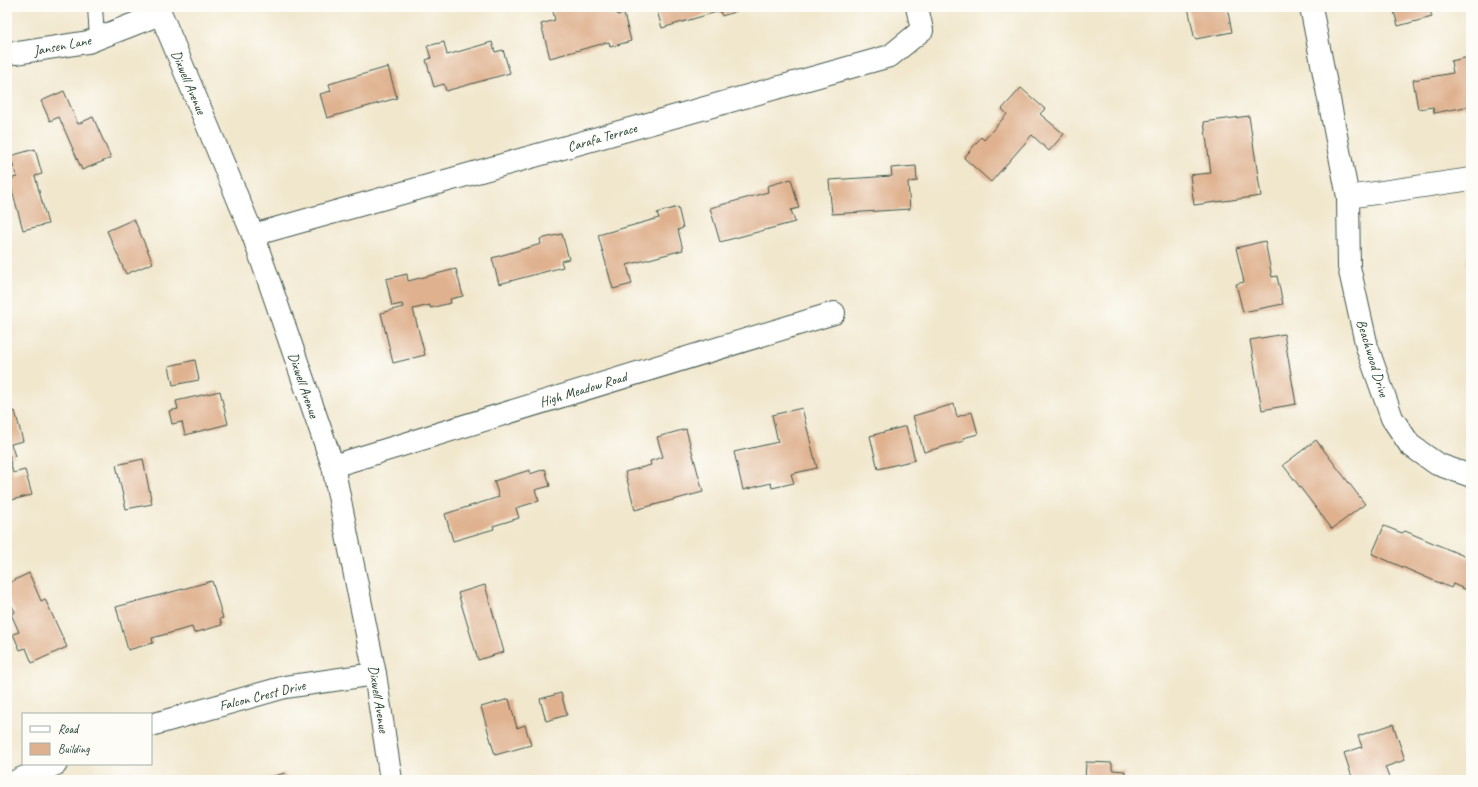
<svg xmlns="http://www.w3.org/2000/svg" width="1478" height="787" font-family="Caveat,sans-serif">
  <style>
    .building { fill: #dfb18e }
    .lines { fill: none; stroke-linecap: round; stroke-linejoin: round }
    .lane-casing { stroke: #3e564b; stroke-width: 16 }
    .street-casing { stroke: #3e564b; stroke-width: 24 }
    .secondary-casing { stroke: #3e564b; stroke-width: 24 }
    .lane { stroke: #fff; stroke-width: 14 }
    .street { stroke: #fff; stroke-width: 22 }
    .secondary { stroke: #fff; stroke-width: 22 }
    .labels { text-anchor: middle; stroke-width: 3; stroke-linejoin: round; paint-order: stroke }
    .street-label { font-size: 14px; fill: #1f3d34; stroke: #fdfcf7 }
  </style>
  <rect width="100%" height="100%" fill="#fdfcf7"/>
  <filter id="ink" filterUnits="userSpaceOnUse"><feTurbulence type="fractalNoise" baseFrequency=".025" numOctaves="2"/><feDisplacementMap in="SourceGraphic" scale="8" xChannelSelector="R" yChannelSelector="G"/><feConvolveMatrix kernelMatrix="1 2 1 2 8 2 1 2 1" color-interpolation-filters="sRGB"/></filter>
  <filter id="wash" filterUnits="userSpaceOnUse"><feTurbulence type="fractalNoise" baseFrequency=".012" numOctaves="4" result="noise"/><feDisplacementMap in="SourceGraphic" scale="16" xChannelSelector="R" yChannelSelector="G"/><feGaussianBlur stdDeviation="0.9" result="paint"/><feColorMatrix in="noise" values="0 0 0 0 0 0 0 0 0 0 0 0 0 0 0 0 0 1.4 0 .05"/><feComposite in="paint" operator="in"/></filter>
  <g filter="url(#wash)">
    <rect width="100%" height="100%" fill="#f1e7cd"/>
    <g id="blocks">
      <!-- building -->
      <g class="building">
        <path d="M552 7H596V9L606 7H615L618 15 624 14 631 41 610 47 609 42 550 58 541 24 555 20Z"/>
        <path d="M656 7H743V9L722 16 720 11 662 28Z"/>
        <path d="M1188 7H1227L1232 32 1196 39 1194 36Z"/>
        <path d="M1393 7H1429L1432 17 1398 26Z"/>
        <path d="M444 42 447 55 492 42 495 52 503 50 510 73 446 91 444 84 434 87 426 60 431 58 427 46Z"/>
        <path d="M1469 57 1471 69V106L1434 113 1433 107 1418 109 1413 80 1453 73 1451 61Z"/>
        <path d="M388 67 397 98 327 118 320 94 331 91 329 84Z"/>
        <path d="M1021 88 1045 109 1040 114 1064 134 1049 151 1032 135 991 182 964 158 981 137 984 140 1007 114 1002 109Z"/>
        <path d="M64 91 78 124 93 117 111 158 82 170 59 117 50 121 41 101Z"/>
        <path d="M1249 116 1261 196 1194 205 1190 175 1211 173 1204 122Z"/>
        <path d="M35 149 42 174 35 176 48 224 23 230 9 179 17 177 10 156Z"/>
        <path d="M916 166 917 181 908 182 910 209 832 214 829 180 892 176 891 168Z"/>
        <path d="M791 179 799 208 791 210 795 222 720 242 710 208 768 192 767 186Z"/>
        <path d="M678 207 683 228 678 230 683 250 627 265 632 284 613 289 598 235 659 218 657 213Z"/>
        <path d="M134 219 153 263 126 274 107 231Z"/>
        <path d="M562 234 569 259 561 261 563 267 499 284 492 258 541 244 540 239Z"/>
        <path d="M1265 241 1272 277 1277 276 1283 304 1243 312 1236 284 1244 282 1236 248Z"/>
        <path d="M1471 259V279H1470L1467 260Z"/>
        <path d="M456 269 463 296 450 299 451 303 430 308V305L413 309 425 355 393 363 381 313 403 307 402 304 392 306 386 279 407 274 408 281Z"/>
        <path d="M1284 334 1296 404 1262 410 1250 340Z"/>
        <path d="M195 360 199 380 173 385 169 366Z"/>
        <path d="M220 391 228 424 185 435 182 422 172 424 169 411 178 409 176 401Z"/>
        <path d="M954 404 957 417 972 412 978 434 963 438 964 441 924 452 913 416Z"/>
        <path d="M802 408 817 468 791 474 794 483 772 488 771 483 743 490 734 452 778 442 772 415Z"/>
        <path d="M15 411 23 441 11 444 15 456 9 457 13 473 25 470 32 495 7 501V413Z"/>
        <path d="M906 426 915 460 878 469 870 436Z"/>
        <path d="M686 429 703 492 635 510 625 472 651 465 650 461 663 457 657 437Z"/>
        <path d="M1316 440 1365 504 1332 529 1283 465Z"/>
        <path d="M143 459 152 504 126 509 116 465Z"/>
        <path d="M545 469 550 486 535 490 539 501 516 508 519 518 493 526 494 529 453 541 445 514 499 497 494 481 530 470V474Z"/>
        <path d="M1384 526 1402 533 1405 531 1471 559V592L1453 584 1451 588 1372 554Z"/>
        <path d="M29 573 41 601 45 599 67 647 32 663 26 648 20 650 13 634 19 632 11 614 15 612 7 595V584Z"/>
        <path d="M212 581 223 618 220 619 222 625 194 633 192 627 152 638 153 643 128 650 116 607Z"/>
        <path d="M485 585 504 652 478 660 458 593Z"/>
        <path d="M561 693 567 715 546 721 540 699Z"/>
        <path d="M509 699 517 728 525 725 531 745 495 755 481 707Z"/>
        <path d="M1393 724 1405 760 1385 767 1390 780H1353L1344 753 1362 747 1358 736Z"/>
        <path d="M1086 762 1112 763V770L1125 771 1124 780H1085Z"/>
        <path d="M285 773 287 780H261Z"/>
        <path d="M918 777 919 780H896V779Z"/>
      </g>
    </g>
  </g>
  <g filter="url(#ink)">
    <use href="#blocks" fill-opacity="0" stroke="#3e564b" stroke-width="1"/>
    <g class="lines">
      <defs>
        <path id="lane" d="M95 7 97 38"/>
        <g id="street">
          <path d="M1311 7 1348 197"/>
          <path d="M7 52 17 53 88 42 160 14"/>
          <path d="M1471 179 1348 197 1349 267 1367 347 1392 418 1410 445 1437 464 1471 476"/>
          <path d="M253 235 890 56 922 30 917 7"/>
          <path d="M333 466 834 313"/>
          <path d="M151 725 285 687 375 674"/>
          <path d="M18 780 56 764"/>
        </g>
        <path id="secondary" d="M158 7 253 235 333 466 375 674 391 780"/>
      </defs>
      <!-- lane casing -->
      <use href="#lane" class="lane-casing"/>
      <!-- street casing -->
      <use href="#street" class="street-casing"/>
      <!-- secondary casing -->
      <use href="#secondary" class="secondary-casing"/>
      <!-- lane -->
      <use href="#lane" class="lane"/>
      <!-- street -->
      <use href="#street" class="street"/>
      <!-- secondary -->
      <use href="#secondary" class="secondary"/>
    </g>
  </g>
  <g class="labels">
    <!-- street labels -->
    <g class="street-label">
      <text transform="translate(62 45) rotate(-11)" y="5">Jansen Lane</text>
      <text transform="translate(189 82) rotate(67)" y="5">Dixwell Avenue</text>
      <text transform="translate(602 137) rotate(-16)" y="5">Carafa Terrace</text>
      <text transform="translate(1373 358) rotate(73)" y="5">Beachwood Drive</text>
      <text transform="translate(304 385) rotate(71)" y="5">Dixwell Avenue</text>
      <text transform="translate(583 389) rotate(-17)" y="5">High Meadow Road</text>
      <text transform="translate(262 695) rotate(-14)" y="5">Falcon Crest Drive</text>
      <text transform="translate(379 699) rotate(81)" y="5">Dixwell Avenue</text>
    </g>
  </g>
  <!-- margin -->
  <rect width="1478" height="787" fill="none" stroke="#fdfcf7" stroke-width="24"/>
  <!-- legend -->
  <rect x="22" y="713" width="130" height="52" fill="#fdfcf7" stroke="#a4b0a9"/>
  <rect x="30" y="726" width="20" height="6" fill="#ffffff" stroke="#a4b0a9"/>
  <text x="58" y="733" font-size="12" fill="#1f3d34">Road</text>
  <rect x="30" y="743" width="20" height="12" fill="#dfb18e" stroke="#a4b0a9"/>
  <text x="58" y="753" font-size="12" fill="#1f3d34">Building</text>
</svg>
